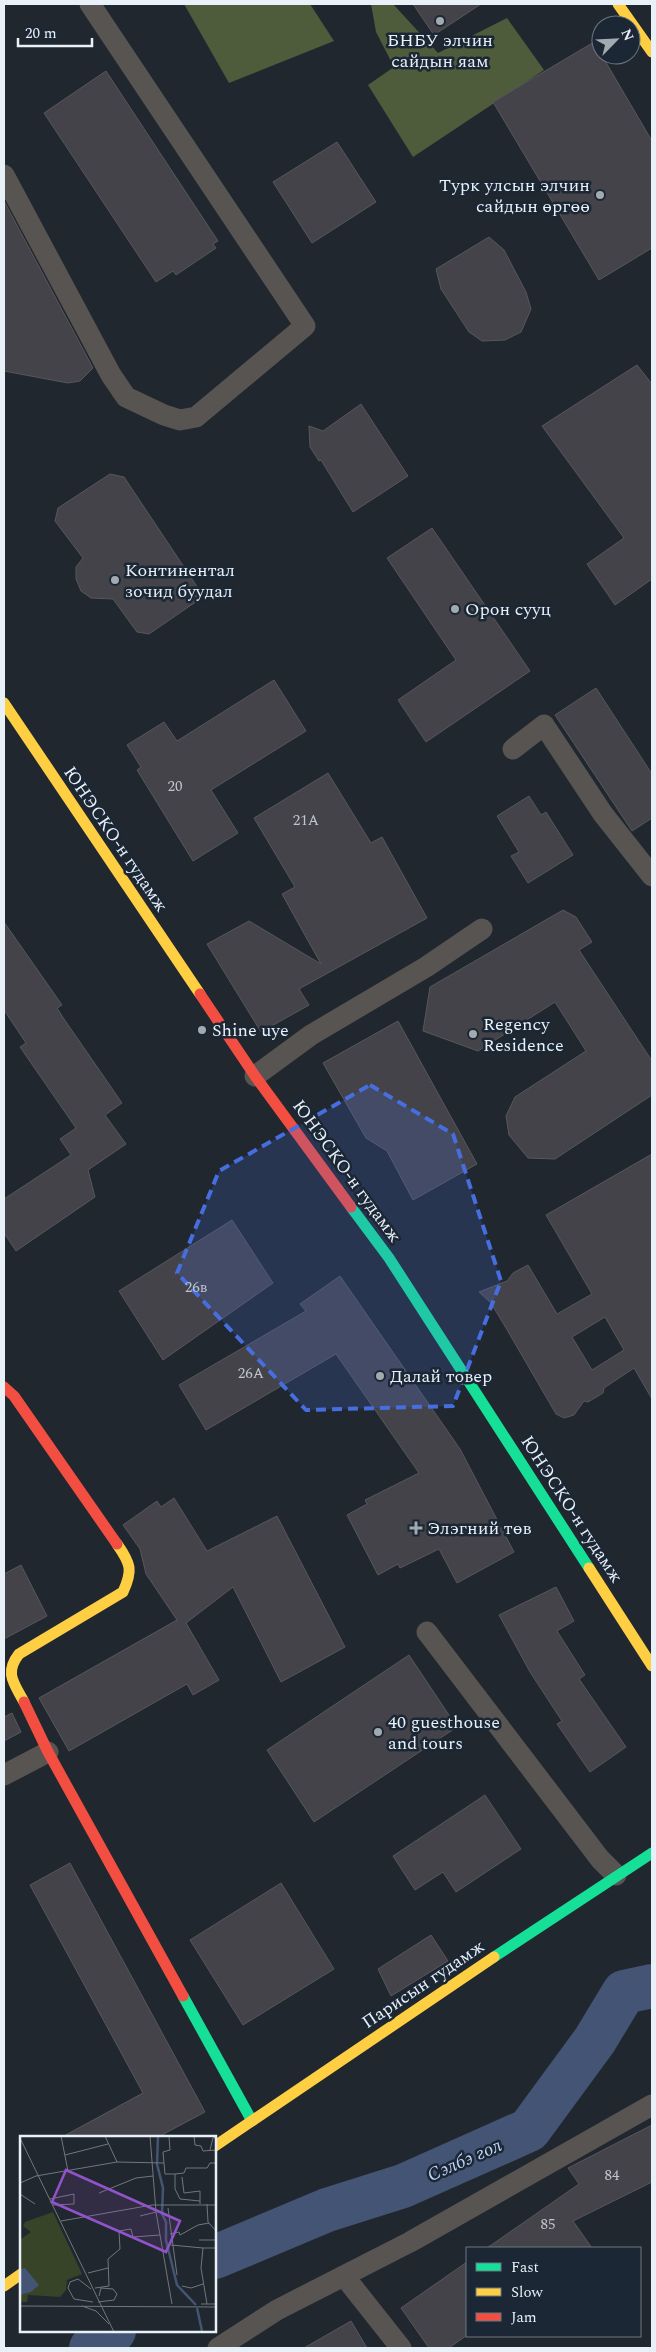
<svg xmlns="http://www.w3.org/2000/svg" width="656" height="2352" font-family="Spectral,serif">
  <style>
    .forest { fill: #4e5c3c }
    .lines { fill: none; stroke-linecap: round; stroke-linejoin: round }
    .river { stroke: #445474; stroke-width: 44 }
    .building { fill: #434349; stroke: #57575d; fill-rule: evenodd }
    .street { stroke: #575451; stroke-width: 21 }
    .fast { stroke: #16e098; stroke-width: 11 }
    .slow { stroke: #ffcf43; stroke-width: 11 }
    .jam { stroke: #f24e42; stroke-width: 11 }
    .marked { fill: #466ede; fill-opacity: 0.2; stroke: #466ede; stroke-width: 4; stroke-dasharray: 10 6; stroke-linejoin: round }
    .poi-dot { fill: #a2aab1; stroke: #1b2734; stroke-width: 2 }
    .labels { text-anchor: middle; stroke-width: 5; stroke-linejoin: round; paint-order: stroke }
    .number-label { font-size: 15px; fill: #bfc5cc }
    .poi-label { font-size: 18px; fill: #e8f0f8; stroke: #1b2734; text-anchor: start }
    .street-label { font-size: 18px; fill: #e8f0f8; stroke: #1b2734 }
    .water-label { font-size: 19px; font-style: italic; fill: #c0d2f7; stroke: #1b2734 }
    .inset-river { fill: none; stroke: #445474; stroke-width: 2.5 }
    .inset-road { fill: none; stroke: #71777f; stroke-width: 1 }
    .view { fill: #9153ca; fill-opacity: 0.15; stroke: #9153ca; stroke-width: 2.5 }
    .inset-edge { fill: none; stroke: #e8f0f8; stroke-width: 2.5 }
  </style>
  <rect width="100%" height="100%" fill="#21272e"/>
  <!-- forest -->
  <g class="forest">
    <path d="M184 4H310L334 41 229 83Z"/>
    <path d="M371 4H393L438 53 507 18 544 70 413 157 368 85 394 67 376 32Z"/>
  </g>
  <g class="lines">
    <!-- river -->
    <g class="river">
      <path d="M215 2257 327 2210 403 2186 529 2130 595 2040 624 1992 652 1986"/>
      <path d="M91 2348 114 2331"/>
    </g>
  </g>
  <!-- building -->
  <g class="building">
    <path d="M413 4H481L434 35Z"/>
    <path d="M594 42 652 141V248L599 280 493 102Z"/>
    <path d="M106 71 218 241 213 244 216 248 176 275 173 271 156 282 44 113Z"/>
    <path d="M337 142 376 202 312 243 273 182Z"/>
    <path d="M4 201 93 368 80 381 68 383 4 371Z"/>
    <path d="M489 237 504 250 526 292 531 309 521 332 505 340 482 341 469 332 441 289 436 269Z"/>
    <path d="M637 365 652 384V579L615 605 587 564 624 538 542 426Z"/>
    <path d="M361 404 408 476 353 512 321 460 319 461 310 447 309 426 323 431Z"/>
    <path d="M110 474 124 477 200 591 197 601 149 634 137 632 113 599 91 598 81 591 76 579V567L83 558 55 521 58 508Z"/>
    <path d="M432 528 530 671 426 742 398 700 456 660 387 558Z"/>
    <path d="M274 680 306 731 211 790 238 833 193 861 137 770 141 767 127 745 164 722 177 741Z"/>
    <path d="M596 688 652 774V818L632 831 555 715Z"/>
    <path d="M328 773 371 843 382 837 427 918 299 989 309 1005 261 1032 207 944 249 921 321 964 282 894 295 887 254 818Z"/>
    <path d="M529 796 541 815 546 812 573 855 528 883 511 856 519 852 497 816Z"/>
    <path d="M563 910 576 917 592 942 579 950 652 1061V1095L555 1159 528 1158 509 1135 506 1116 515 1097 586 1051 555 1002 478 1051 423 1031 430 987Z"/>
    <path d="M4 922 62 1005 57 1008 64 1019 122 1103 105 1115 126 1144 88 1170 95 1197 16 1251 4 1233V1199L71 1155 60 1139 76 1128 20 1047 26 1043 4 1010Z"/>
    <path d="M398 1021 477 1164 413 1200 387 1151 366 1138 323 1063Z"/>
    <path d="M652 1154V1399L634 1368 604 1388 603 1393 588 1402 584 1401 574 1415 564 1418 556 1414 506 1328 491 1303 479 1292 507 1281 513 1273 528 1265 557 1314 592 1294 546 1215ZM605 1317 624 1350 592 1370 572 1337Z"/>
    <path d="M232 1220 273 1283 163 1360 119 1291Z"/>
    <path d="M340 1276 460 1449 514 1552 457 1583 439 1549 400 1568 398 1564 378 1575 347 1515 367 1504 365 1500 419 1473 336 1354 206 1430 179 1385 306 1311 300 1304Z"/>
    <path d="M174 1498 207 1551 277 1516 345 1647 281 1682 233 1587 186 1623 219 1680 193 1695 187 1684 69 1751 39 1698 177 1620 146 1574 140 1549 123 1525 157 1501 161 1507Z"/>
    <path d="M21 1565 47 1616 4 1639V1574Z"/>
    <path d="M556 1587 574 1621 557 1631 585 1675 579 1679 626 1747 590 1772 557 1724 562 1721 530 1672 499 1615Z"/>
    <path d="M409 1655 457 1727 314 1822 267 1750Z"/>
    <path d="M12 1713 21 1732 4 1741V1717Z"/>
    <path d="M485 1795 521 1849 456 1892 443 1872 415 1890 393 1856Z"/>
    <path d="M70 1863 205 2112 158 2137H62L143 2093 30 1885Z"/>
    <path d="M281 1883 334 1969 243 2025 190 1940Z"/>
    <path d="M431 1935 448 1961 391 1996 378 1969Z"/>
    <path d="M652 2125V2182L573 2221 592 2248H487L579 2184 568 2168Z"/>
    <path d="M467 2262V2335L449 2348H429L401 2308Z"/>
    <path d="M351 2321 367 2348H304Z"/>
  </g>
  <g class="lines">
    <!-- street -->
    <g class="street">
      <path d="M4 175 111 375 126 397 164 415 180 420 196 417 305 326 90 4"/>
      <path d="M513 749 544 725 603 814 652 876"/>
      <path d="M255 1076 311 1035 426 967 482 929"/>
      <path d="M427 1632 600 1859 616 1875"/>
      <path d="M4 1775 48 1752"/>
      <path d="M344 2276 401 2348"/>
      <path d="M218 2348 277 2310 410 2242 652 2105"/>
    </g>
    <!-- fast -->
    <g class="fast">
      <path d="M351 1207 389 1258 589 1568"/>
      <path d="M494 1957 652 1853"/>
      <path d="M183 1996 252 2121"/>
    </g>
    <!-- slow -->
    <g class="slow">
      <path d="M618 4 652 52"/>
      <path d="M4 703 200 994"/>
      <path d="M589 1568 652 1666"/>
      <path d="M24 1702C14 1683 4 1673 19 1654L123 1592C133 1570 131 1564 117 1544"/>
      <path d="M215 2146 494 1957"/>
      <path d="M4 2286 21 2274"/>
    </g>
    <!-- jam -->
    <g class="jam">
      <path d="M200 994 255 1076 351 1207"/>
      <path d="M4 1387 14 1396 117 1544"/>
      <path d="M24 1702 48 1752 183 1996"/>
    </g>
  </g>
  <!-- marked area -->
  <path class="marked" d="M370 1085 453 1134 501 1281 453 1406 306 1410 177 1273 219 1171Z"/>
  <!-- markers -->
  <g class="poi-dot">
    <circle cx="440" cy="21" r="5"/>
    <circle cx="600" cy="195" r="5"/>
    <circle cx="115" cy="580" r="5"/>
    <circle cx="455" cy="609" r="5"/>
    <circle cx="202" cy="1030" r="5"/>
    <circle cx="473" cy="1034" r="5"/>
    <circle cx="380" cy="1376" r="5"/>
    <path d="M413.5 1520.5h5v5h5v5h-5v5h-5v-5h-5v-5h5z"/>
    <circle cx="378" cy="1732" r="5"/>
  </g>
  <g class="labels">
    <!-- number labels -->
    <g class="number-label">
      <text x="175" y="791">20</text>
      <text x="306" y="825">21A</text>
      <text x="196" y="1292">26в</text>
      <text x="251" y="1378">26A</text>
      <text x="612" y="2180">84</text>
      <text x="548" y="2229">85</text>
    </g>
    <!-- poi labels -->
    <g class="poi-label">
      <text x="440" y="46" text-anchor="middle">БНБУ элчин<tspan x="440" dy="21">сайдын яам</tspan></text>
      <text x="590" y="191" text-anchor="end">Турк улсын элчин<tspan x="590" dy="21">сайдын өргөө</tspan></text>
      <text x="125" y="576">Континентал<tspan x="125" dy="21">зочид буудал</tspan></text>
      <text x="465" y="615">Орон сууц</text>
      <text x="483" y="1030">Regency<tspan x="483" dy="21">Residence</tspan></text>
      <text x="212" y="1036">Shine uye</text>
      <text x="390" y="1382">Далай товер</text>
      <text x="427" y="1534">Элэгний төв</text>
      <text x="388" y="1728">40 guesthouse<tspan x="388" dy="21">and tours</tspan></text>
    </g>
    <!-- street labels -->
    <g class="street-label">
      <text transform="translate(116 839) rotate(56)" y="6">ЮНЭСКО-н гудамж</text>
      <text transform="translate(347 1171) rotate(54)" y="6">ЮНЭСКО-н гудамж</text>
      <text transform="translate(572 1509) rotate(57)" y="6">ЮНЭСКО-н гудамж</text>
      <text transform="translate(423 1984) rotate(-34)" y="6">Парисын гудамж</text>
    </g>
    <!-- water labels -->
    <g class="water-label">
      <text transform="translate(464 2159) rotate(-24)" y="7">Сэлбэ гол</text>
    </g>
  </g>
  <!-- overview -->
  <g transform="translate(20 2136)">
    <rect width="196" height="196" fill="#21272e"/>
    <path d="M33 76 62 138 47 144 46 154 40 161 8 159 7 166H0V108L1 103 11 96 3 90 5 86Z" fill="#374428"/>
    <path d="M5 132 19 149 11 156 0 159V133Z" fill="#445474"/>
    <path class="inset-river" d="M138 0 137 28 143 52 142 78 146 86V104L157 149 176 169M177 172 182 195"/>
    <path class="inset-road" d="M41 0 48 35M85 0 97 26M130 0 136 76 152 168M149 0 150 14 143 16 145 38H155V53L160 63 180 65V68M174 0 175 9 181 10 183 15 197 14M0 2 94 196M190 14 193 2 197 1M45 19 88 8M155 38 164 37 166 32H187L190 27H196M162 41 164 57 180 55V65M0 47 16 40 97 26 144 27M79 57 116 42 133 40M0 58 15 68M30 63 54 58V68L33 69M187 68 188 86 197 96M148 72 157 139M120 80 136 76M41 85 132 69H197M150 98 159 96 160 99 178 89 189 87M179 104H197M151 109 183 112M68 137 88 132M162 150 171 152 183 148M75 152 89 150 88 123 100 113 99 95 111 93 113 101 140 99M71 153 58 143 50 146 48 152 54 163 73 166M78 166 94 164 97 158 93 153 81 152 79 160M181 168H197M187 168 181 132 183 112H197M0 170 197 171M62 170 76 175 89 188"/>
    <path class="view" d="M46 34 160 85 146 116 32 66Z"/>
    <rect width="196" height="196" class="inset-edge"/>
  </g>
  <!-- border -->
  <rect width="656" height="2352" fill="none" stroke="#e8f0f8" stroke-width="10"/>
  <!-- legend -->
  <rect x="466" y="2247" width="175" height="90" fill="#1b2734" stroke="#6d7782"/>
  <rect x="476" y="2263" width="25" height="8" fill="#16e098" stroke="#6d7782"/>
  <text x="511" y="2272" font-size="15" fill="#e8f0f8">Fast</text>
  <rect x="476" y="2288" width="25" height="8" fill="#ffcf43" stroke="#6d7782"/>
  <text x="511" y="2297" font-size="15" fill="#e8f0f8">Slow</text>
  <rect x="476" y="2313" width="25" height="8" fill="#f24e42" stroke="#6d7782"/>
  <text x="511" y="2322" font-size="15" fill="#e8f0f8">Jam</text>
  <!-- north arrow -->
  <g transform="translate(616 40) rotate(66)"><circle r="24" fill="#1b2734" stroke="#6d7782"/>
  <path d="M0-4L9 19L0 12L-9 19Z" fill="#a2aab1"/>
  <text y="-8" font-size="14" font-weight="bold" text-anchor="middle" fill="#e8f0f8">N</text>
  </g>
  <!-- scale -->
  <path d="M18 38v8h74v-8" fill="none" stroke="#e8f0f8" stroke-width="2.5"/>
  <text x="25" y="38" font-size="15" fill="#e8f0f8" stroke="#1b2734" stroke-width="4" paint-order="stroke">20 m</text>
</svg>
